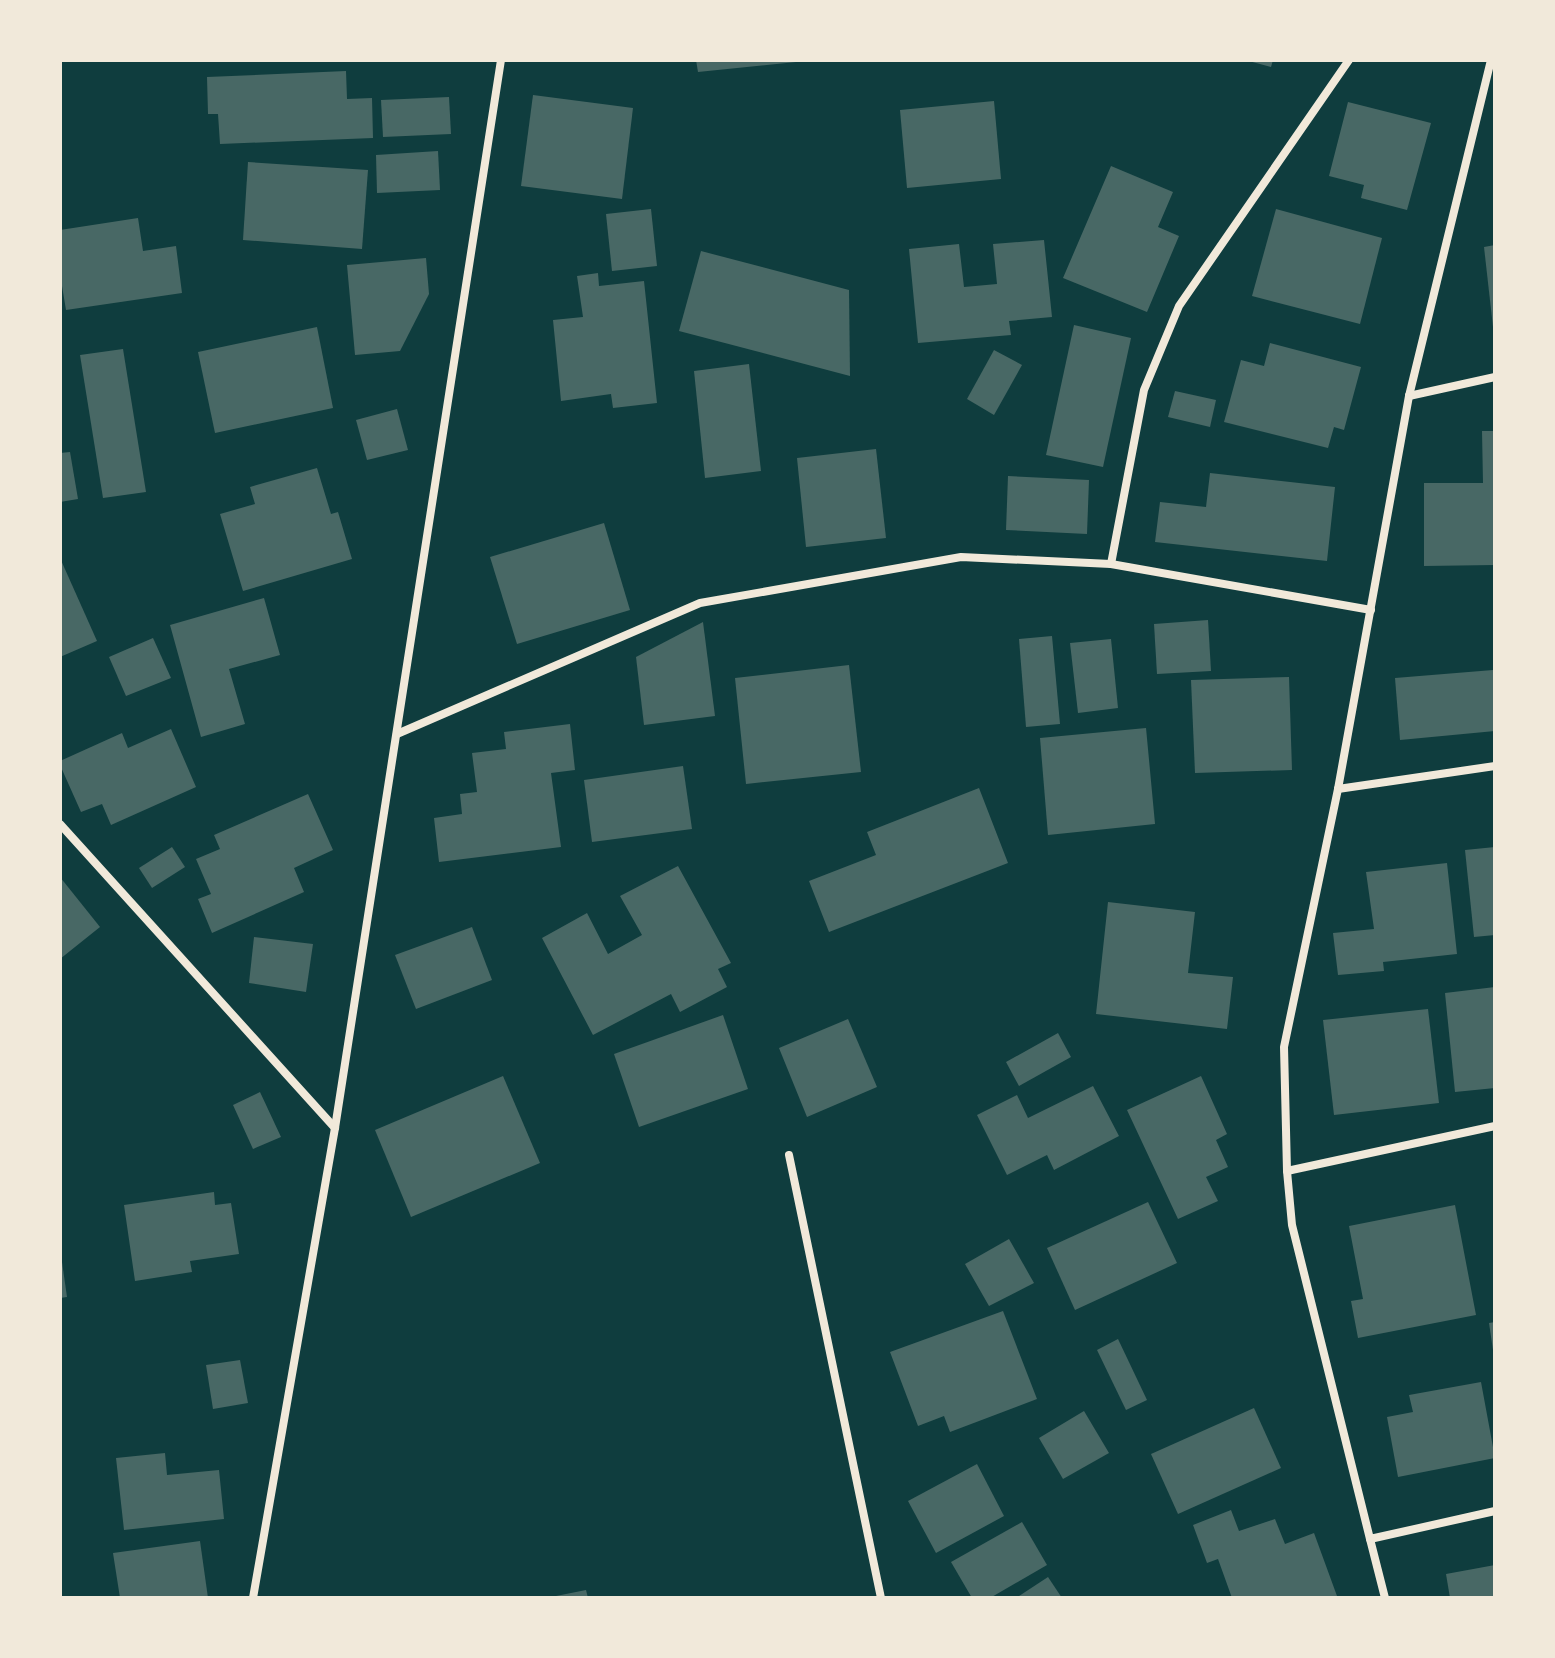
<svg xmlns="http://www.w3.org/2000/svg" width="1555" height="1658" font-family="Mulish,sans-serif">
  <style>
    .building { fill: #486865 }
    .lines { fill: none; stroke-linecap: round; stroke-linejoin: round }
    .minor { stroke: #f1e9da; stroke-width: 8 }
  </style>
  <rect width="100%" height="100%" fill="#0f3d3e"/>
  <!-- building -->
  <g class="building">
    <path d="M696 60H796V62L698 72Z"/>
    <path d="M1245 60H1273L1271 67Z"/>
    <path d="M346 71 347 99 372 98 373 138 220 144 218 114H208L207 77Z"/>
    <path d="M533 95 633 108 622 199 521 186Z"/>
    <path d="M449 97 451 134 383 137 381 100Z"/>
    <path d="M994 101 1001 179 907 188 900 110Z"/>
    <path d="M1348 102 1431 123 1407 210 1361 198 1364 185 1329 176Z"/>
    <path d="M438 151 440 190 377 193 376 155Z"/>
    <path d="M248 162 368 170 362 249 243 240Z"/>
    <path d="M1111 166 1173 192 1158 227 1179 236 1147 312 1063 278Z"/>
    <path d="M651 209 657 266 612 271 606 214Z"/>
    <path d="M1276 209 1382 238 1360 324 1252 296Z"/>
    <path d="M138 218 143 251 176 246 182 293 66 310 60 274V230Z"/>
    <path d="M1044 240 1052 317 1009 321 1011 335 918 343 909 249 959 244 964 287 997 284 993 244Z"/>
    <path d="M1495 245V327H1493L1484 247Z"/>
    <path d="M701 251 849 290 850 376 679 331Z"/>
    <path d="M426 258 429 294 400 351 355 355 347 265Z"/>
    <path d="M598 273 599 286 644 281 657 403 613 408 611 394 561 401 553 320 583 317 577 276Z"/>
    <path d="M1074 325 1131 338 1103 467 1046 455Z"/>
    <path d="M317 327 333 408 215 433 198 352Z"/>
    <path d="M1270 343 1361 367 1344 430 1334 427 1328 448 1224 422 1241 360 1264 366Z"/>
    <path d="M123 349 146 492 103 498 80 355Z"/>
    <path d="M994 350 1022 365 994 415 967 399Z"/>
    <path d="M749 364 761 471 705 478 694 371Z"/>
    <path d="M1175 391 1216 400 1210 427 1168 417Z"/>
    <path d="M397 409 408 450 367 460 356 420Z"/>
    <path d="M1482 431H1495V565L1424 566V483H1483Z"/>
    <path d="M876 449 886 538 806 547 797 458Z"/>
    <path d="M70 452 78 499 60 502V453Z"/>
    <path d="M317 468 331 514 338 512 352 559 243 591 220 514 255 504 250 487Z"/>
    <path d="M1210 473 1335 487 1327 561 1155 542 1160 502 1206 507Z"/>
    <path d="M1008 476 1089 480 1087 534 1006 530Z"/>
    <path d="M604 523 630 610 517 644 490 557Z"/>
    <path d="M60 558 97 641 60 657Z"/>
    <path d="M264 598 280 655 229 669 245 724 201 737 170 625Z"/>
    <path d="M1208 620 1211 671 1157 674 1154 624Z"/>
    <path d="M703 622 715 716 644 725 636 657Z"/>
    <path d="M1052 636 1060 724 1026 727 1019 639Z"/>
    <path d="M153 638 171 678 126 696 109 657Z"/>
    <path d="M1111 639 1118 708 1078 713 1070 643Z"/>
    <path d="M849 665 861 772 746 784 735 678Z"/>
    <path d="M1493 670 1495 731 1400 740 1395 678Z"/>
    <path d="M1289 677 1292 770 1195 773 1191 680Z"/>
    <path d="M570 724 575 770 551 773 561 847 439 862 434 818 462 814 460 794 477 792 472 753 506 749 504 732Z"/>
    <path d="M1146 728 1155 824 1048 835 1040 738Z"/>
    <path d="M171 729 196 787 111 825 102 804 81 812 60 765V761L122 733 128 748Z"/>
    <path d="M683 766 692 829 592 842 584 780Z"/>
    <path d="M979 788 1008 863 829 932 809 881 876 855 867 832Z"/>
    <path d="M308 794 333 850 294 868 304 892 212 933 198 899 211 894 196 859 220 849 214 835Z"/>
    <path d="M172 847 185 867 152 888 139 868Z"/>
    <path d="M1495 847V935L1474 937 1465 850Z"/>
    <path d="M1447 863 1457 954 1383 962 1384 971 1338 975 1333 933 1374 929 1366 872Z"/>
    <path d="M678 866 731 963 718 969 727 987 680 1012 671 994 593 1035 542 938 587 913 608 954 642 935 620 896Z"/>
    <path d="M60 877 100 927 60 959Z"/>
    <path d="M1108 902 1195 912 1188 973 1233 977 1227 1029 1096 1014Z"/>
    <path d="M472 927 492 980 416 1009 395 955Z"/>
    <path d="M254 937 313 944 306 992 249 983Z"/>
    <path d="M1495 987V1088L1455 1092 1445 993Z"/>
    <path d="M1428 1009 1439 1103 1334 1115 1323 1020Z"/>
    <path d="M723 1015 748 1089 639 1127 614 1054Z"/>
    <path d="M848 1019 877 1087 807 1117 779 1048Z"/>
    <path d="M1058 1033 1071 1057 1019 1086 1006 1062Z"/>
    <path d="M503 1076 540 1163 411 1217 375 1130Z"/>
    <path d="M1201 1076 1227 1134 1216 1140 1228 1167 1206 1177 1218 1201 1178 1219 1127 1110Z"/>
    <path d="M1093 1086 1119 1136 1054 1170 1047 1155 1007 1175 977 1115 1017 1095 1028 1118Z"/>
    <path d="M260 1092 281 1137 253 1149 233 1105Z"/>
    <path d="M214 1192 215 1205 231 1203 239 1254 190 1261 192 1272 135 1281 124 1205Z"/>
    <path d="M1148 1202 1177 1263 1075 1310 1047 1248Z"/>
    <path d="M1455 1205 1476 1315 1358 1338 1351 1301 1363 1299 1349 1226Z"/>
    <path d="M1009 1239 1034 1283 989 1306 965 1264Z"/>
    <path d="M60 1262H62L67 1297 60 1298Z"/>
    <path d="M1003 1311 1037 1399 950 1432 944 1416 918 1426 890 1352Z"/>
    <path d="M1495 1322V1350H1493L1489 1323Z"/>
    <path d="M1118 1339 1147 1400 1126 1410 1097 1350Z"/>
    <path d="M240 1360 248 1403 213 1409 206 1365Z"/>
    <path d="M1481 1382 1495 1458 1398 1477 1387 1417 1413 1412 1409 1395Z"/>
    <path d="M1254 1408 1281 1468 1178 1514 1151 1454Z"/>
    <path d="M1084 1411 1109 1453 1063 1479 1039 1438Z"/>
    <path d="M165 1453 167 1475 219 1470 224 1519 124 1530 116 1458Z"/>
    <path d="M977 1464 1004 1516 936 1553 908 1501Z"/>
    <path d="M1231 1510 1239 1531 1275 1519 1285 1544 1314 1533 1337 1596 1332 1598H1232L1218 1559 1207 1563 1193 1525Z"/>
    <path d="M1022 1522 1047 1565 990 1598H972L951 1562Z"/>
    <path d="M200 1541 208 1598H120L113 1553Z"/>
    <path d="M1495 1565V1598H1450L1446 1574Z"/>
    <path d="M1048 1577 1062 1598H1016Z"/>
    <path d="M586 1590 588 1598H552L551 1597Z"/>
  </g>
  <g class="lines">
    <!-- minor -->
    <g class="minor">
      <path d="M1491 60 1409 396 1338 789 1284 1047 1287 1171 1292 1225 1370 1539 1495 1511"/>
      <path d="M1409 396 1495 377"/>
      <path d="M1111 564 1144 390 1179 306 1349 60"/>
      <path d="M397 734 700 603 961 557 1111 564 1371 610"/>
      <path d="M1338 789 1495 766"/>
      <path d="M60 824 335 1128"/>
      <path d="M789 1155 881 1598"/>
      <path d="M1287 1171 1495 1126"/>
      <path d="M1370 1539 1385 1598"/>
      <path d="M253 1598 335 1128 501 60"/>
    </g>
  </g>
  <!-- border -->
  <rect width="1555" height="1658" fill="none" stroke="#f1e9da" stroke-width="124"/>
</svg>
